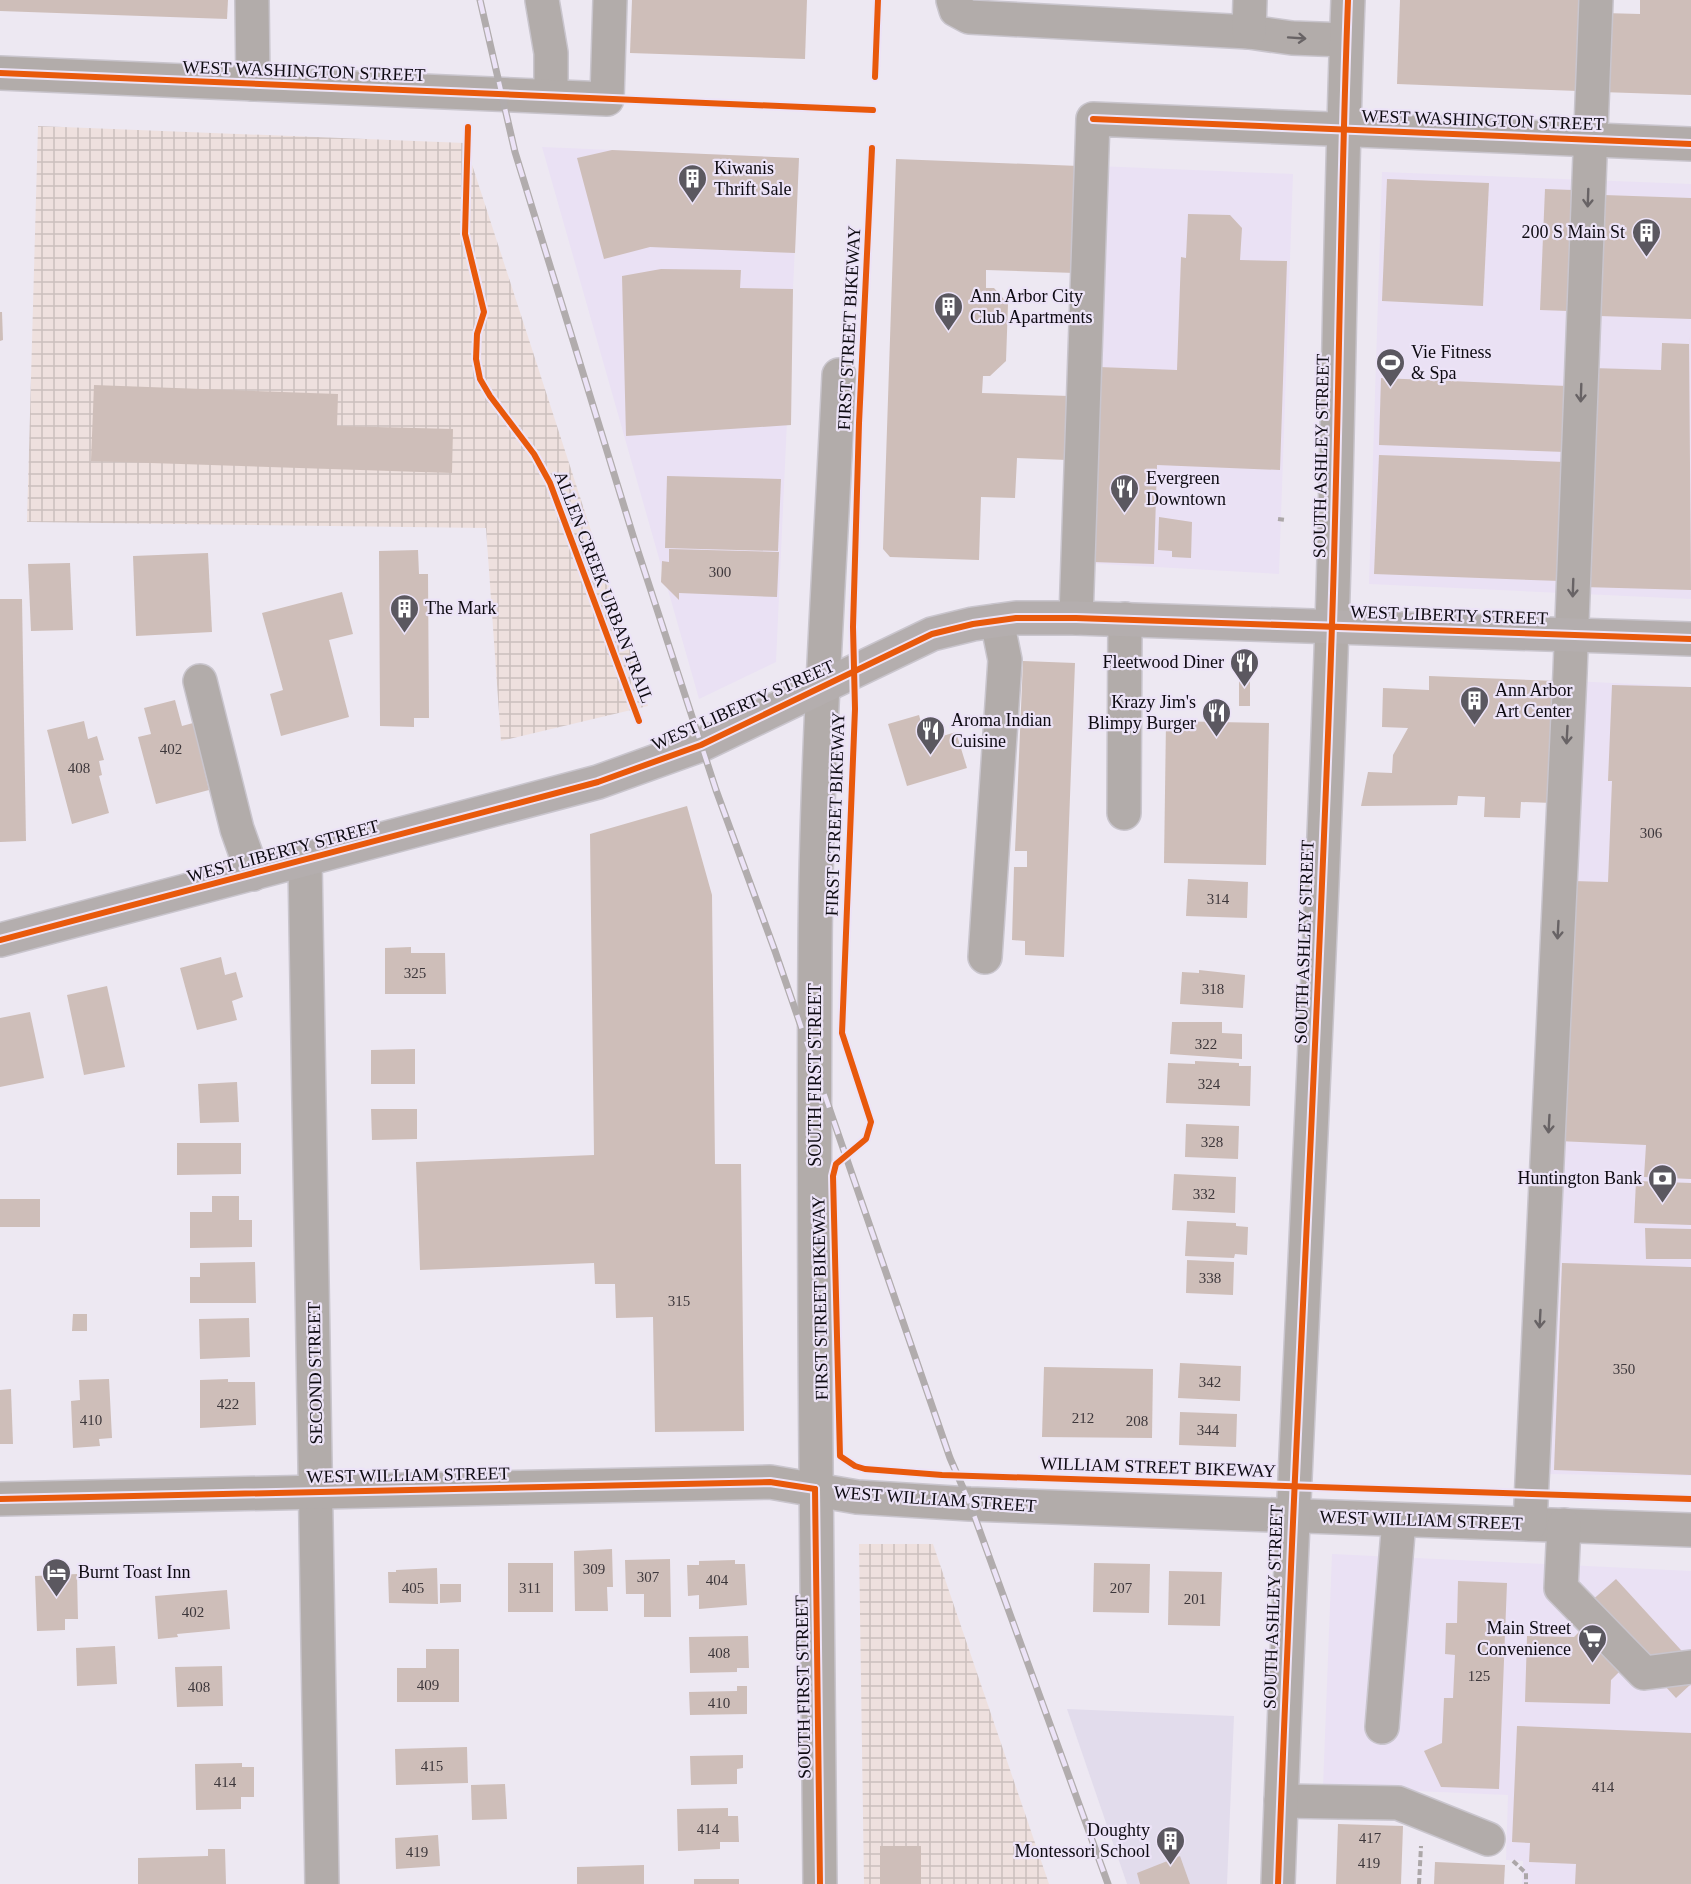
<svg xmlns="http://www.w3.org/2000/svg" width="1691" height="1884" font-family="'Times New Roman',serif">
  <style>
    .built { fill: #eae1f4 }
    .industrial { fill: url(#industrial-grid) }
    .education { fill: #e2dcec }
    .building { fill: #cebeb9 }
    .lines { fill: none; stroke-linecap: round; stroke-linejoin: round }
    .minor-casing { stroke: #c9c5cd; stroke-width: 36 }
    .major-casing { stroke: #c9c5cd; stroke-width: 36 }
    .path { stroke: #aca7a8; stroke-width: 4; stroke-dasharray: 6 3; stroke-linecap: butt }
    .minor { stroke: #b2acaa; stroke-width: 33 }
    .major { stroke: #b4aeae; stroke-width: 33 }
    .rail-casing { stroke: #b1acad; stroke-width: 7 }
    .rail { stroke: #ece3f7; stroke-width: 4.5; stroke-dasharray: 14; stroke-linecap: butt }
    .cycleway-casing { stroke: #ece3f7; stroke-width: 10 }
    .cycleway { stroke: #e8590c; stroke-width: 6 }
    .oneway { stroke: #686365 }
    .labels { text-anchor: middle; stroke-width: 4.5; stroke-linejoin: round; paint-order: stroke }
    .number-label { font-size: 15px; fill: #3d373b }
    .street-label { font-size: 18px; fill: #0d0a11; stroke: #ece3f7 }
    .poi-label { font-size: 18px; fill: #0d0a11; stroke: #ece3f7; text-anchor: start }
  </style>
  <defs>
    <pattern id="industrial-grid" width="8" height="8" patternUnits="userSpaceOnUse" patternTransform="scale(1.5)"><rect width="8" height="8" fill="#eee0de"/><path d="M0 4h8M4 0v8" fill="none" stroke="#cbbfbd"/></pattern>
  </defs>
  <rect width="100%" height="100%" fill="#ede8f2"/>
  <!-- built -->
  <g class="built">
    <path d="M542 147 799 158 776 662 699 699Z"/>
    <path d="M1096 166 1293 174 1279 574 1084 563Z"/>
    <path d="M1382 172 1691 184V599L1369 584Z"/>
    <path d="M1573 681 1691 687V1476L1546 1474Z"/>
    <path d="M1332 1554 1691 1571V1884H1522L1523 1861 1506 1860 1508 1795 1323 1787Z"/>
  </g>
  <!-- industrial -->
  <g class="industrial">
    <path d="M38 126 465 143 648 706 501 741 486 528 27 522Z"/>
    <path d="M859 1544H933L1049 1884H864Z"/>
  </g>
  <!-- education -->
  <path class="education" d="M1067 1709 1234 1716 1227 1884H1127Z"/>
  <!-- building -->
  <g class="building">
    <path d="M0 0H228L227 19 0 11Z"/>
    <path d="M632 0H807L805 59 630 53Z"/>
    <path d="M1400 0H1581L1578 91 1397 84Z"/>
    <path d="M1640 0H1691V95L1601 92 1604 13 1640 14Z"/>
    <path d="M612 150 799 158 795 253 650 247 604 259 577 158Z"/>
    <path d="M896 159 1079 166 1075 273 986 270V288H994L1008 304 1006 361 990 376H983L982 393 1069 396 1067 460 1017 458 1015 498 981 497 979 560 890 557 883 549Z"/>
    <path d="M1387 179 1489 183 1483 306 1382 301Z"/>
    <path d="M1545 189 1573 190 1568 311 1540 310Z"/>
    <path d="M1604 195 1691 198V319L1599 316Z"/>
    <path d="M1188 214 1230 215 1242 228 1240 260 1287 261 1280 470 1157 465 1154 564 1092 562 1099 367 1177 370 1181 257 1186 258Z"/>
    <path d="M661 269 741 270 740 288 793 289 791 425 626 436 622 276Z"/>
    <path d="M0 312H2L3 340 0 341Z"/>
    <path d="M1689 335 1691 590 1583 587 1592 368 1661 370 1662 343 1689 344Z"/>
    <path d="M1381 378 1567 386 1565 452 1379 445Z"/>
    <path d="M94 385 338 394 337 426 453 429 452 473 91 461Z"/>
    <path d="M1379 455 1565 462 1560 581 1374 574Z"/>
    <path d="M667 476 781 479 778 551 665 548Z"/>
    <path d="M1159 517 1192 522 1191 558 1172 557V551L1158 550Z"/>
    <path d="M669 549 779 552 777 597 679 593V600L661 582 662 561 669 562Z"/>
    <path d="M418 550 419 574H428L429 718H414V727L380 726 379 551Z"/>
    <path d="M208 553 212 632 136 636 133 556Z"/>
    <path d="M70 563 73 630 31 631 28 564Z"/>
    <path d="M342 592 353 634 329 640 349 717 281 736 270 694 283 690 262 613Z"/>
    <path d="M0 599H22L26 841 0 842Z"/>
    <path d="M1023 661 1075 663 1064 957 1025 955V941L1012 940 1014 867H1027V851H1015Z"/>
    <rect x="1239" y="668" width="11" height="38"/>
    <path d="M1429 676 1557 681 1553 803 1521 802 1520 818 1484 817 1485 797 1458 796 1457 805 1361 806 1368 772 1392 773 1393 755 1408 728 1382 727 1383 688 1429 690Z"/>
    <path d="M1612 685 1691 687V1179L1644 1177 1646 1145 1558 1141 1573 881 1608 882 1612 781H1608Z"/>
    <path d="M175 700 182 726 193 723 209 790 156 804 138 737 151 734 144 708Z"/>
    <path d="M919 715 926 741 956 732 967 768 907 786 888 724Z"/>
    <path d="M84 721 88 739 97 736 104 760 99 761 102 775 99 776 109 813 72 824 47 730Z"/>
    <path d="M1166 721 1269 723 1266 865 1164 863Z"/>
    <path d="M687 806 712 895 715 1164H741L744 1431 655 1432 653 1317 616 1318 615 1284H595L594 1263 420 1270 416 1162 594 1155 590 834Z"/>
    <path d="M1188 879 1248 882 1247 918 1186 916Z"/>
    <path d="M411 947V953H445L446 994H385V948Z"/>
    <path d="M221 957 225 975 236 972 243 997 232 1001 237 1020 197 1030 180 968Z"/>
    <path d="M1199 970 1245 975 1243 1008 1180 1004 1182 972 1199 973Z"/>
    <path d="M107 986 125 1067 84 1075 67 995Z"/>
    <path d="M30 1012 44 1078 0 1087V1018Z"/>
    <path d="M1172 1022H1222V1033L1242 1034V1059L1170 1054Z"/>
    <path d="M415 1049V1084H371V1050Z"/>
    <path d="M1195 1061 1239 1063V1066H1251L1250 1106 1166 1103 1168 1063 1195 1064Z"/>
    <path d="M237 1082 239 1122 200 1123 198 1084Z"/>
    <path d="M371 1109H417V1139L372 1140Z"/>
    <path d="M1186 1124 1239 1126 1238 1159 1185 1157Z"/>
    <path d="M177 1143H241V1174L177 1175Z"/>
    <path d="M1174 1174 1236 1177 1235 1213 1172 1210Z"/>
    <path d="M1636 1181 1691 1183V1225L1634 1223Z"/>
    <path d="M212 1196H239V1220H252V1247L190 1248V1212H212Z"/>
    <rect x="0" y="1199" width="40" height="28"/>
    <path d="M1187 1221 1236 1223V1226L1248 1227 1247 1255 1235 1254 1234 1258 1185 1256Z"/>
    <path d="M1645 1228 1691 1229V1259H1646Z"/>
    <path d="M1187 1260 1234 1262 1233 1295 1186 1293Z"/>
    <path d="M255 1262 256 1303H190V1277H200V1263Z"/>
    <path d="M1562 1263 1691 1267V1475L1554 1470Z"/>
    <path d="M73 1314H87V1331H72Z"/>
    <path d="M249 1318 250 1357 200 1359 199 1319Z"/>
    <path d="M1180 1363 1241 1366 1240 1401 1178 1398Z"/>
    <path d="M1044 1367 1153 1369 1152 1438 1042 1437Z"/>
    <path d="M109 1379 112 1438 99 1439 100 1446 73 1448 71 1401 80 1400 79 1380Z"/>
    <path d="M228 1379V1382H255L256 1425 200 1428V1380Z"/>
    <path d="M11 1389 13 1444H0V1390Z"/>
    <path d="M1180 1412 1237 1414 1236 1447 1179 1445Z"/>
    <path d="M612 1549 613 1587H607L608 1611H575L574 1551Z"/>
    <path d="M670 1559 671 1617H644V1594H626L625 1560Z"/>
    <path d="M735 1560V1564H745L747 1605 699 1609V1595L688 1596 687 1565H699V1561Z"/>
    <rect x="508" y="1563" width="45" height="49"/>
    <path d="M1094 1563 1150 1564 1149 1613 1093 1612Z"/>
    <path d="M437 1568 438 1604 389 1603 388 1572H396V1570Z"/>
    <path d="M1169 1571 1222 1572 1220 1626 1168 1625Z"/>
    <path d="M77 1574 78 1619H65V1630L37 1631 35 1576Z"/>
    <path d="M1616 1579 1691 1661V1684L1676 1698 1589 1603Z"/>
    <path d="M1458 1581 1507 1583 1499 1789 1441 1787 1424 1751 1442 1743 1444 1698H1453L1455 1655 1445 1654 1446 1623H1457Z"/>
    <path d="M440 1584H461V1602L440 1603Z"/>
    <path d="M227 1590 230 1629 177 1634 178 1637 158 1639 155 1596Z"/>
    <path d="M1586 1625 1626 1665 1611 1680 1610 1704 1525 1702 1527 1636 1574 1637Z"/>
    <path d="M748 1636 749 1668H737V1672L690 1673 689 1637Z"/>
    <path d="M115 1646 117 1684 77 1686 76 1648Z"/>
    <path d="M426 1649H459V1702H397V1668H426Z"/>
    <path d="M222 1666 223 1706 177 1707 175 1667Z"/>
    <path d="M737 1686H747V1714L690 1715 689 1692 737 1691Z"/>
    <path d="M1517 1726 1691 1733V1884H1575L1576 1864 1529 1862 1530 1843 1512 1842Z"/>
    <path d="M467 1747 468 1783 396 1785 395 1749Z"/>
    <path d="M743 1755V1768L737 1769V1784L691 1785 690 1756Z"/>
    <path d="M242 1763V1767H254V1797H241V1809L196 1810 195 1764Z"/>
    <path d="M505 1784 507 1819 472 1820 471 1785Z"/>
    <path d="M728 1808V1816H738L739 1842H720V1849L678 1851 677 1809Z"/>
    <path d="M1338 1824 1403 1826 1401 1884H1336Z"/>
    <path d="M438 1835 440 1866 396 1869 395 1838Z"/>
    <rect x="880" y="1846" width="41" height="38"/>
    <path d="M208 1849H225L226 1884H138V1858L208 1856Z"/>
    <path d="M1180 1856 1190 1884H1140L1137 1873Z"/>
    <path d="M1435 1862 1505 1865 1504 1884H1434Z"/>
    <path d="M644 1865V1884H577V1867Z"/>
    <rect x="694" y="1879" width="45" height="5"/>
  </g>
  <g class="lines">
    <defs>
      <g id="minor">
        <path d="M252 0 253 84"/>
        <path d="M542 0 551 53V96"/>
        <path d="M953 0 956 10 969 17 1249 32 1292 38 1346 40"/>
        <path d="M1249 32 1250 0"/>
        <path d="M0 73 607 99 610 0"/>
        <path d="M1076 618 1093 119 1691 144"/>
        <path d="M200 681 237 829 253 874"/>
        <path d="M1124 813 1125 619"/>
        <path d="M305 861 322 1884"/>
        <path d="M985 957 1005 660 997 621"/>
        <path d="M0 1499 770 1482 857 1497 970 1504 1691 1530"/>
        <path d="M1530 1524 1570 673 1596 0"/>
        <path d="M1564 1525 1561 1588 1644 1673 1691 1667"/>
        <path d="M1382 1727 1399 1520"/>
        <path d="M1281 1801 1398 1803 1488 1839"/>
        <path d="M820 1884C817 1573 813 1262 815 951 816 759 830 567 839 375"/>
        <path d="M1278 1884C1293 1464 1318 1045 1332 625 1339 417 1340 208 1348 0"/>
      </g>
      <path id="major" d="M0 940 598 782 701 745 932 634 973 624 1016 618H1076L1691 639"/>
    </defs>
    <!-- minor casing -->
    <use href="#minor" class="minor-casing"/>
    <!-- major casing -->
    <use href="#major" class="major-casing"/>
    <!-- path -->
    <g class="path">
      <path d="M1278 519 1285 520"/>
      <path d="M1513 1861 1526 1873V1884"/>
      <path d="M1419 1884 1421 1846"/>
    </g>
    <!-- minor -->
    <use href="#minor" class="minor"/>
    <!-- major -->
    <use href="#major" class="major"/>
    <defs>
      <path id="rail" d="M480 0 515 152 635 542 716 790 775 951 950 1458 970 1504 1108 1884"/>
    </defs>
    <!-- rail casing -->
    <use href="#rail" class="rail-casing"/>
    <!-- rail -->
    <use href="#rail" class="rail"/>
    <defs>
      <g id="cycleway">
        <path d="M0 73 873 110"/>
        <path d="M875 77 878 0"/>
        <path d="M1093 119 1691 144"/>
        <path d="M468 127 465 234 484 312 477 334 476 359 480 379 490 396 534 454 550 483 639 721"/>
        <path d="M872 148 859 423 853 627 855 709 842 1033 871 1122 866 1139 836 1164 833 1176 840 1456 855 1466 865 1469 942 1475 1691 1499"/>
        <path d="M0 940 598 782 701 745 932 634 973 624 1016 618H1076L1691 639"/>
        <path d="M815 1489 820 1884"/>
        <path d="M0 1499 770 1482 815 1489"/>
        <path d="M1278 1884C1293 1464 1318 1045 1332 625 1339 417 1340 208 1348 0"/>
      </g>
    </defs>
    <!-- cycleway casing -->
    <use href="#cycleway" class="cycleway-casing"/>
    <!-- cycleway -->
    <use href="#cycleway" class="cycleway"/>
  </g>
  <!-- one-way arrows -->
  <defs><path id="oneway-shaft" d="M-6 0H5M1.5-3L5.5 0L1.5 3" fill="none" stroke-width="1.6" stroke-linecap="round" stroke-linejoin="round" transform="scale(1.5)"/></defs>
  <g class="oneway">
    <use href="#oneway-shaft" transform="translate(1297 38) rotate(4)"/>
    <use href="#oneway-shaft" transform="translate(1588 198) rotate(92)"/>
    <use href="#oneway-shaft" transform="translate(1581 393) rotate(92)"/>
    <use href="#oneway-shaft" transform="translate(1573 588) rotate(92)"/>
    <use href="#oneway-shaft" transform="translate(1567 735) rotate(93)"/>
    <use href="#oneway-shaft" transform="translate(1558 930) rotate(93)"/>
    <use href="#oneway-shaft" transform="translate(1549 1124) rotate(93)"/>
    <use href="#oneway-shaft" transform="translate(1540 1319) rotate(93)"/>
  </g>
  <!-- icons -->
  <defs>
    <symbol id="building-pin" viewBox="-11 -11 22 30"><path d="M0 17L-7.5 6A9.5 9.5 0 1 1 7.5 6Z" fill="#5b5860" stroke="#ece3f7"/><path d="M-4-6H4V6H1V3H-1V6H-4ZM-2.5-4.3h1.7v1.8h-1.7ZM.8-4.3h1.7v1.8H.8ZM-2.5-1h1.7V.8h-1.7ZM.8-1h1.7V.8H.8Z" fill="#fff"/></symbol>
    <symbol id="stadium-pin" viewBox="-11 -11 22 30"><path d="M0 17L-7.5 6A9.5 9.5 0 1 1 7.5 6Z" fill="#5b5860" stroke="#ece3f7"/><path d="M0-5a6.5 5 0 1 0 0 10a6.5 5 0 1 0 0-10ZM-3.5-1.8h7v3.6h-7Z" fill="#fff"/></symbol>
    <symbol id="restaurant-pin" viewBox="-11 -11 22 30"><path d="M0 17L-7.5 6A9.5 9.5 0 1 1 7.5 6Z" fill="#5b5860" stroke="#ece3f7"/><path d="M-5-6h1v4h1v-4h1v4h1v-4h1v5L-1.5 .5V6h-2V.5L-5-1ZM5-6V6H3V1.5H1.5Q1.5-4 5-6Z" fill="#fff"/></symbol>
    <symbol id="bank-pin" viewBox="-11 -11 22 30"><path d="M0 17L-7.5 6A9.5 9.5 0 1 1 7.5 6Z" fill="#5b5860" stroke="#ece3f7"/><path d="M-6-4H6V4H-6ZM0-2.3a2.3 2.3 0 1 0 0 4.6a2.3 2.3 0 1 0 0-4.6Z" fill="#fff"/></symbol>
    <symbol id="hotel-pin" viewBox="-11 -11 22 30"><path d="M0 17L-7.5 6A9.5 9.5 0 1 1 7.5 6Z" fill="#5b5860" stroke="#ece3f7"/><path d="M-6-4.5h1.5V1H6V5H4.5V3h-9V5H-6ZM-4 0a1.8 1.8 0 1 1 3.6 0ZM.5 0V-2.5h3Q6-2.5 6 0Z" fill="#fff"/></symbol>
    <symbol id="supermarket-pin" viewBox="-11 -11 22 30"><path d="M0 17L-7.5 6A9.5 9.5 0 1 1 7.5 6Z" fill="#5b5860" stroke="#ece3f7"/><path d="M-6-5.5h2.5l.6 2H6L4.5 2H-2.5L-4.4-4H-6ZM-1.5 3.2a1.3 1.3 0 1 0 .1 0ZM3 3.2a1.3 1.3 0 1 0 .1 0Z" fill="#fff"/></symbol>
  </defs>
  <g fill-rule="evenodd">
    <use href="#building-pin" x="676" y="162" width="33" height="45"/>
    <use href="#building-pin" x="1630" y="216" width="33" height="45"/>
    <use href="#building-pin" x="932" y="290" width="33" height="45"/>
    <use href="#stadium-pin" x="1374" y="346" width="33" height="45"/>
    <use href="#restaurant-pin" x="1108" y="472" width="33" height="45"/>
    <use href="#building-pin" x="388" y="592" width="33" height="45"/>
    <use href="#restaurant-pin" x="1228" y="646" width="33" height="45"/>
    <use href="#building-pin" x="1458" y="684" width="33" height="45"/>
    <use href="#restaurant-pin" x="1200" y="696" width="33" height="45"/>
    <use href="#restaurant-pin" x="914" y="714" width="33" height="45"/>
    <use href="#bank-pin" x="1646" y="1162" width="33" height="45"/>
    <use href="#hotel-pin" x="40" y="1556" width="33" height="45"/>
    <use href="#supermarket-pin" x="1576" y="1622" width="33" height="45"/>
    <use href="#building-pin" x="1154" y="1824" width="33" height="45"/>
  </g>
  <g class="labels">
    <!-- number labels -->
    <g class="number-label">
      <text x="720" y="577">300</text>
      <text x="171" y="754">402</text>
      <text x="79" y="773">408</text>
      <text x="1651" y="838">306</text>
      <text x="1218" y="904">314</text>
      <text x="415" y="978">325</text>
      <text x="1213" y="994">318</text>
      <text x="1206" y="1049">322</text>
      <text x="1209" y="1089">324</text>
      <text x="1212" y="1147">328</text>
      <text x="1204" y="1199">332</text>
      <text x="1210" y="1283">338</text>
      <text x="679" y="1306">315</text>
      <text x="1624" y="1374">350</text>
      <text x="1210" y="1387">342</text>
      <text x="228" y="1409">422</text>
      <text x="1083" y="1423">212</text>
      <text x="91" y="1425">410</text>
      <text x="1137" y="1426">208</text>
      <text x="1208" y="1435">344</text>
      <text x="594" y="1574">309</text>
      <text x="648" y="1582">307</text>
      <text x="717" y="1585">404</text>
      <text x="413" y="1593">405</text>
      <text x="530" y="1593">311</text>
      <text x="1121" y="1593">207</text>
      <text x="1195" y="1604">201</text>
      <text x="193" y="1617">402</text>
      <text x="719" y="1658">408</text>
      <text x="1479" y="1681">125</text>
      <text x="428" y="1690">409</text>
      <text x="199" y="1692">408</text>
      <text x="719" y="1708">410</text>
      <text x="432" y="1771">415</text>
      <text x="225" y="1787">414</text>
      <text x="1603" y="1792">414</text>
      <text x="708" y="1834">414</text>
      <text x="1370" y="1843">417</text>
      <text x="417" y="1857">419</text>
      <text x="1369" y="1868">419</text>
    </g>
    <!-- street labels -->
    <g class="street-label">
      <text transform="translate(304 71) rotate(2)" y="6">WEST WASHINGTON STREET</text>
      <text transform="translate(1483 120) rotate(2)" y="6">WEST WASHINGTON STREET</text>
      <text transform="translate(849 328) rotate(-87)" y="6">FIRST STREET BIKEWAY</text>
      <text transform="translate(1321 456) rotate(-89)" y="6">SOUTH ASHLEY STREET</text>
      <text transform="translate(604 587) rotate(69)" y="6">ALLEN CREEK URBAN TRAIL</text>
      <text transform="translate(1449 615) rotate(2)" y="6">WEST LIBERTY STREET</text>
      <text transform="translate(743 705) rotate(-24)" y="6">WEST LIBERTY STREET</text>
      <text transform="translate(835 814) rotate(-88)" y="6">FIRST STREET BIKEWAY</text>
      <text transform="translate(283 851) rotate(-15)" y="6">WEST LIBERTY STREET</text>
      <text transform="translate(1304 942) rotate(-88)" y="6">SOUTH ASHLEY STREET</text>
      <text transform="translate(815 1075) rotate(-90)" y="6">SOUTH FIRST STREET</text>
      <text transform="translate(820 1298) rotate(-91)" y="6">FIRST STREET BIKEWAY</text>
      <text transform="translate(315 1373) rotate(-91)" y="6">SECOND STREET</text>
      <text transform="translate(1158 1467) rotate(2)" y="6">WILLIAM STREET BIKEWAY</text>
      <text transform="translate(408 1475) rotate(-1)" y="6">WEST WILLIAM STREET</text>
      <text transform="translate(935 1499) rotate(4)" y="6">WEST WILLIAM STREET</text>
      <text transform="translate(1421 1520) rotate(2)" y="6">WEST WILLIAM STREET</text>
      <text transform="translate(1273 1607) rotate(-88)" y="6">SOUTH ASHLEY STREET</text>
      <text transform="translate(803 1687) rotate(-91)" y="6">SOUTH FIRST STREET</text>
    </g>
    <!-- poi labels -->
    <g class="poi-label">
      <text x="714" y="174">Kiwanis<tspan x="714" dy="21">Thrift Sale</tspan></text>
      <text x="1625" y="238" text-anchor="end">200 S Main St</text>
      <text x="970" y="302">Ann Arbor City<tspan x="970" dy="21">Club Apartments</tspan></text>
      <text x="1411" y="358">Vie Fitness<tspan x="1411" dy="21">&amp; Spa</tspan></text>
      <text x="1146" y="484">Evergreen<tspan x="1146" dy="21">Downtown</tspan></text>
      <text x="425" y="614">The Mark</text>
      <text x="1224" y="668" text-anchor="end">Fleetwood Diner</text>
      <text x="1495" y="696">Ann Arbor<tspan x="1495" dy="21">Art Center</tspan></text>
      <text x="1196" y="708" text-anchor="end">Krazy Jim's<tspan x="1196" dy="21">Blimpy Burger</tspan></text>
      <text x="951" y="726">Aroma Indian<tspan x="951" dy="21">Cuisine</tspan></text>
      <text x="1642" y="1184" text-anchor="end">Huntington Bank</text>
      <text x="78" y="1578">Burnt Toast Inn</text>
      <text x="1571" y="1634" text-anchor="end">Main Street<tspan x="1571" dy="21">Convenience</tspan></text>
      <text x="1150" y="1836" text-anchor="end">Doughty<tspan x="1150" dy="21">Montessori School</tspan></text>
    </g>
  </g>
</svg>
